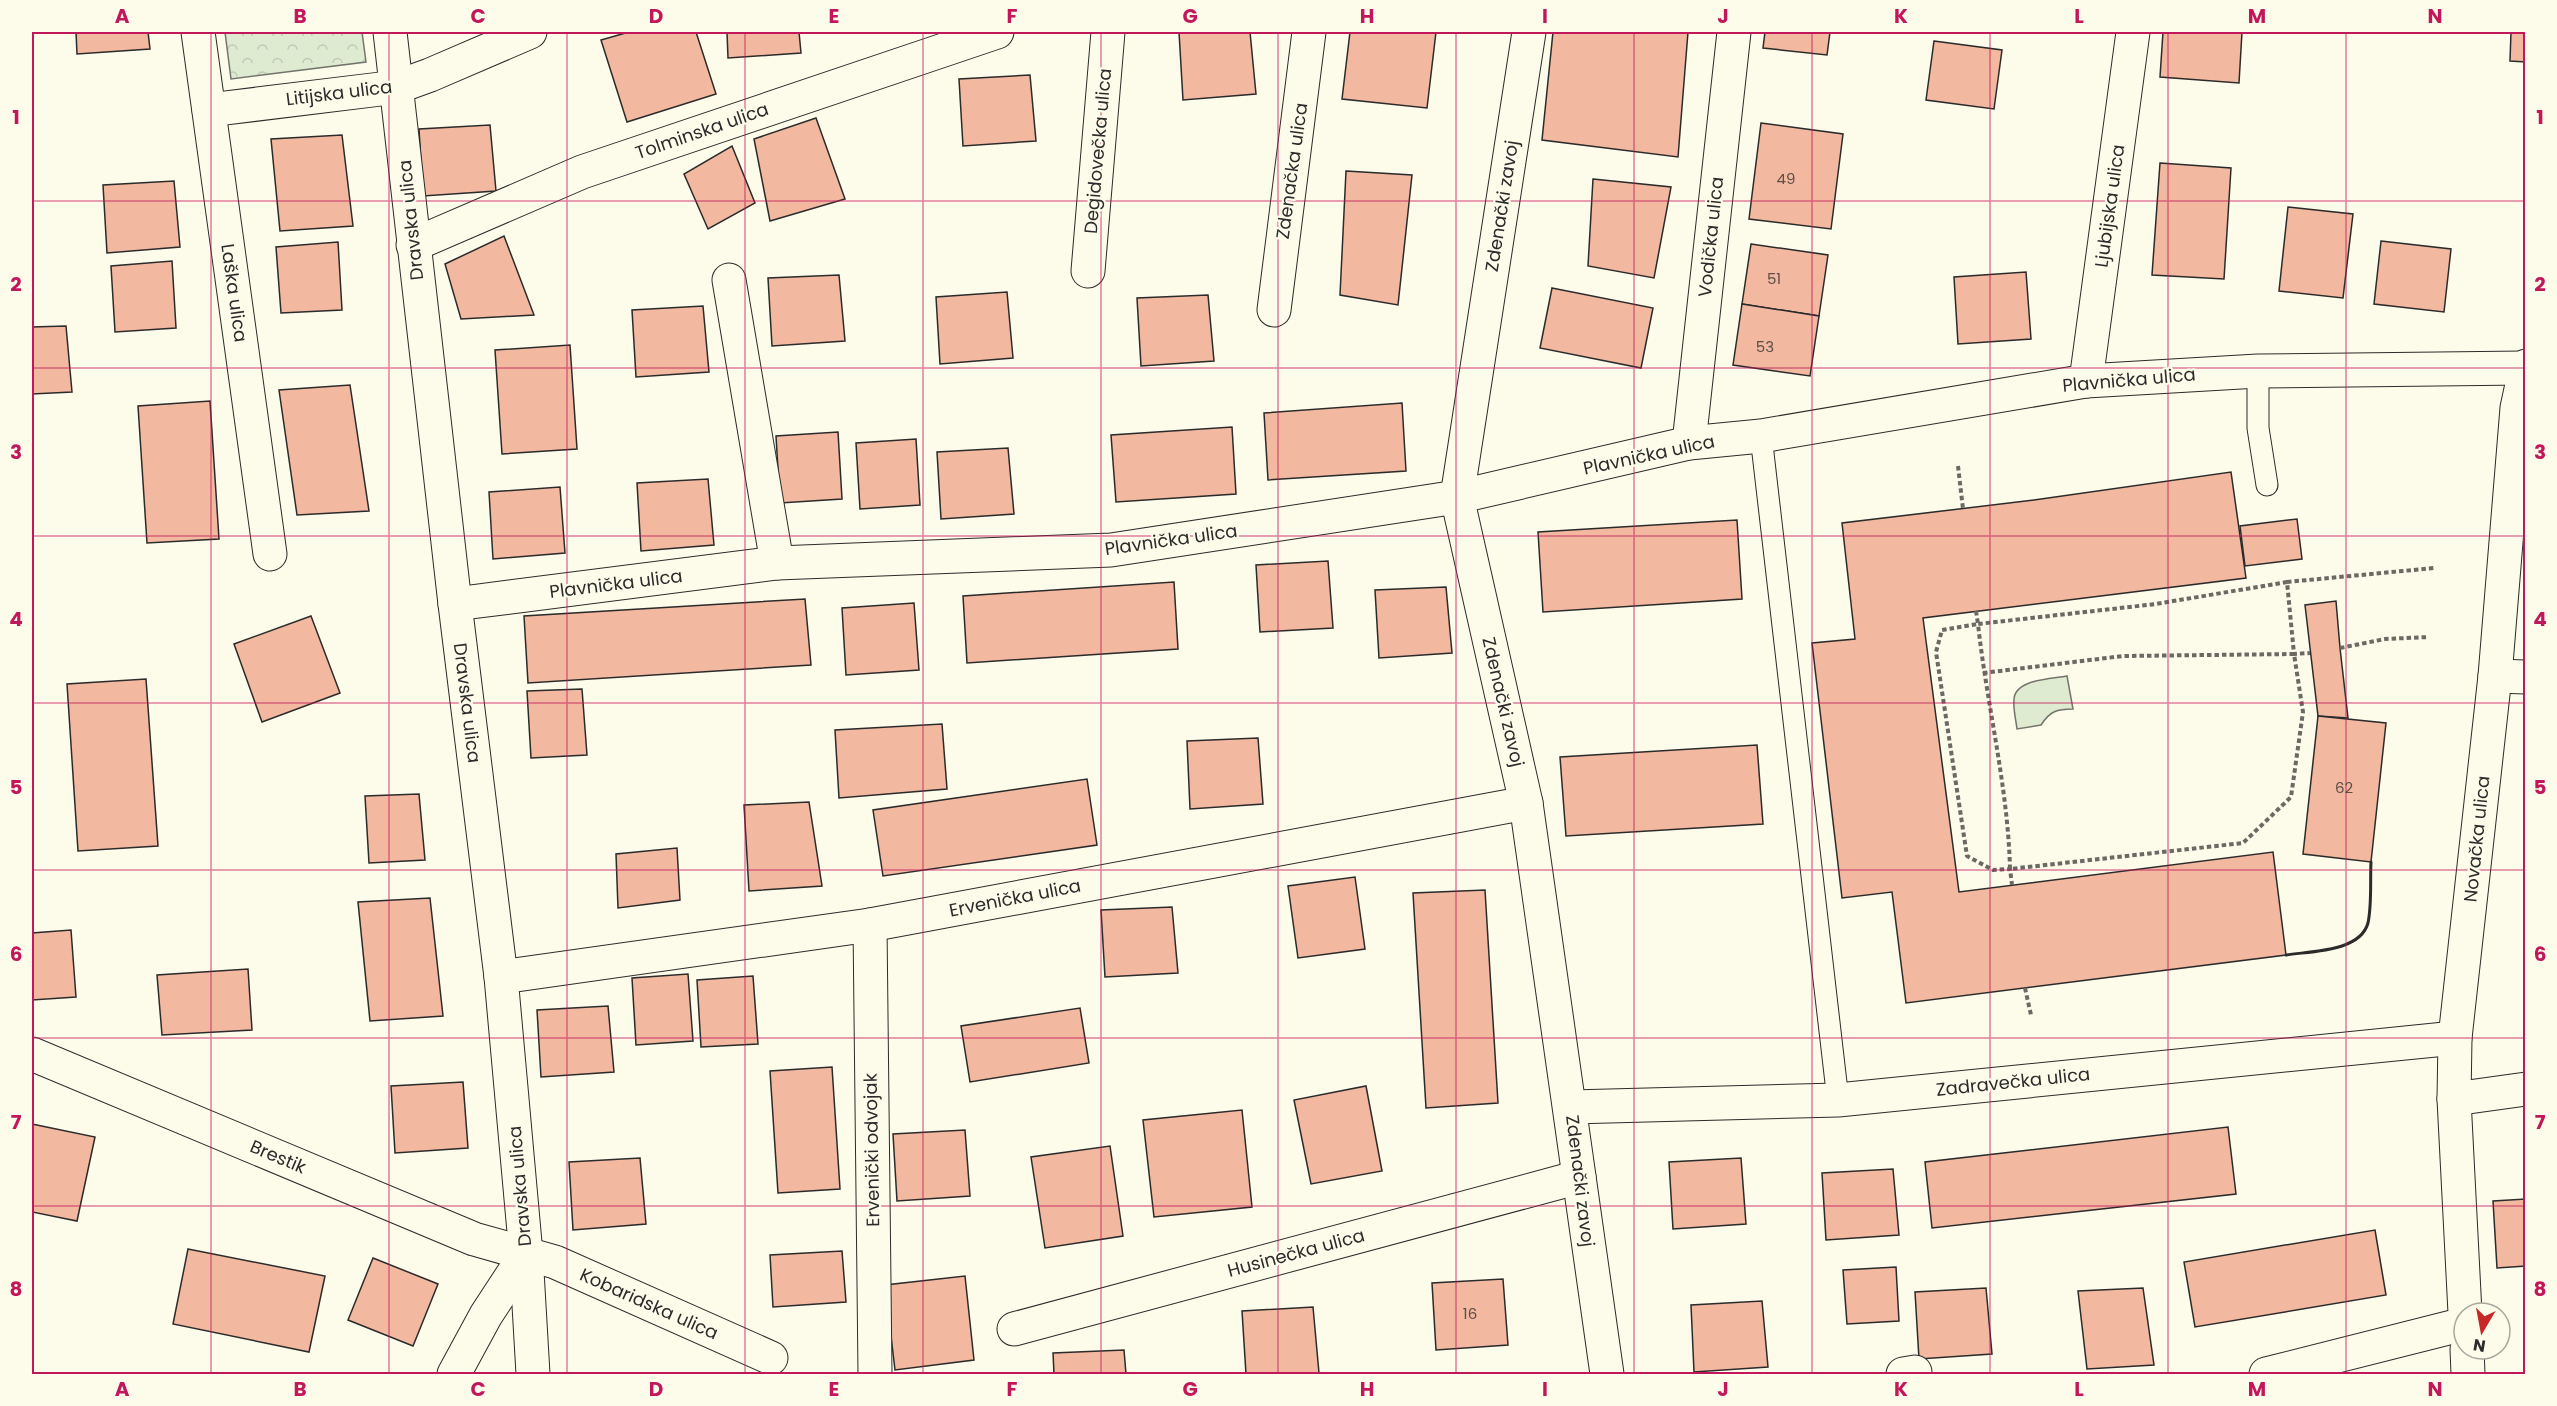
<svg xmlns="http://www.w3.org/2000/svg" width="2557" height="1406" font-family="Poppins,sans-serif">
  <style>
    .grass { fill: #deebd1; stroke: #74746e; stroke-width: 1.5 }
    .park { fill: url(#park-crowns); stroke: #74746e; stroke-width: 1.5 }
    .building { fill: #f2b8a0; stroke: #2b2b2b; stroke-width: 1.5 }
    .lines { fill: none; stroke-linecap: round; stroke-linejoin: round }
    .service-casing { stroke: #2b2b2b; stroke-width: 23 }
    .minor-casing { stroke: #2b2b2b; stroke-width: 35 }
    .tertiary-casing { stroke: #2b2b2b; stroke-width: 35 }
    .path { stroke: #6a6964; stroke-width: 4; stroke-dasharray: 4.5 3; stroke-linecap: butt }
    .service { stroke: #fdfbea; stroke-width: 21 }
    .minor { stroke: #fdfbea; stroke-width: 33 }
    .tertiary { stroke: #fdfbea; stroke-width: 33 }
    .wall { stroke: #2b2b2b; stroke-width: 3 }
    .grid { fill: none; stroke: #c2185b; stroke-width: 1.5; stroke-opacity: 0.55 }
    .labels { text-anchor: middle; stroke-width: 4.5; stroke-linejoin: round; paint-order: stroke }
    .number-label { font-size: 15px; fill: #5d4e48 }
    .street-label { font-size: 18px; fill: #2b2b2b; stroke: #fdfbea }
    .neatline { fill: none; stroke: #c2185b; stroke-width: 2 }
    .grid-label { font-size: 20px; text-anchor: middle; font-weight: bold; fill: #c2185b }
  </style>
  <defs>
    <pattern id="park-crowns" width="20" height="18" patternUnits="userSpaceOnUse" patternTransform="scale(1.5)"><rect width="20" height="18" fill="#deebd1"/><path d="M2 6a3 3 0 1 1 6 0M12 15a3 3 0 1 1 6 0" fill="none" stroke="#bfcab4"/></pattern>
  </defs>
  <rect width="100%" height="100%" fill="#fdfbea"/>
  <!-- grass -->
  <path class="grass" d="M2067 676 2073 709C2057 709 2050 711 2041 725L2017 729C2016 720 2013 709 2014 700 2014 679 2052 679 2067 676Z"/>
  <!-- park -->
  <path class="park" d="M225 32H362L366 62 231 79Z"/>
  <!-- building -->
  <g class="building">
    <path d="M76 32H148L150 49 77 54Z"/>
    <path d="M629 32H696L716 94 627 122 601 40Z"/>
    <path d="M727 32H799L801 53 728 58Z"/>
    <path d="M1179 32H1250L1256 94 1183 100Z"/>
    <path d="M1350 32H1436L1427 108 1342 99Z"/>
    <path d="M1553 32H1688L1678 157 1542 140Z"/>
    <path d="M1765 32H1830L1827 55 1763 48Z"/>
    <path d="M2163 32H2242L2239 83 2160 77Z"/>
    <path d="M2511 32H2526V62L2510 61Z"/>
    <path d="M1934 41 2002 50 1994 109 1926 100Z"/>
    <path d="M1030 75 1036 141 963 146 959 79Z"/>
    <path d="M816 118 845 199 770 221 754 139Z"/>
    <path d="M1761 123 1843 134 1831 229 1749 219Z"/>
    <path d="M490 125 496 191 423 196 419 129Z"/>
    <path d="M342 135 353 226 280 231 271 139Z"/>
    <path d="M732 146 755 203 708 229 684 174Z"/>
    <path d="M2160 163 2231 168 2224 279 2152 275Z"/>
    <path d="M1346 171 1412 175 1398 305 1340 295Z"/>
    <path d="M1593 179 1671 187 1654 278 1588 266Z"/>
    <path d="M174 181 180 247 107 253 103 185Z"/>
    <path d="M2288 207 2353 214 2343 298 2279 291Z"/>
    <path d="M504 236 534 315 461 319 445 264Z"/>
    <path d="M2381 241 2451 249 2444 312 2374 304Z"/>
    <path d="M338 242 342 310 281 313 276 247Z"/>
    <path d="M1751 244 1828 255 1819 316 1742 304Z"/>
    <path d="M172 261 176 328 115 332 111 266Z"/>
    <path d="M2026 272 2031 339 1958 344 1954 277Z"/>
    <path d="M839 275 845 341 772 346 768 278Z"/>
    <path d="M1552 288 1653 308 1641 368 1540 348Z"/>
    <path d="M1007 292 1013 358 940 364 936 297Z"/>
    <path d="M1208 295 1214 361 1141 366 1137 298Z"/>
    <path d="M1742 304 1819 316 1810 376 1733 365Z"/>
    <path d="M703 306 709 372 636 377 632 310Z"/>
    <path d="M66 326 72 392 32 394V327Z"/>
    <path d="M570 345 577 449 502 454 495 350Z"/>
    <path d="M350 385 369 511 297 515 279 390Z"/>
    <path d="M210 401 219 539 147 543 138 406Z"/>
    <path d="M1402 403 1406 471 1268 480 1264 413Z"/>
    <path d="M1232 427 1236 494 1116 502 1111 435Z"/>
    <path d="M838 432 842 499 780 503 776 436Z"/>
    <path d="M916 439 920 505 860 509 856 443Z"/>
    <path d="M1008 448 1014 514 941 519 937 452Z"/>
    <path d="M2231 472 2246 578 1923 618 1959 892 2273 852 2286 955 1906 1003 1892 892 1842 898 1812 643 1855 639 1842 523 2034 500Z"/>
    <path d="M708 479 714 545 641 551 637 483Z"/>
    <path d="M560 487 565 553 493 559 489 492Z"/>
    <path d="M2297 519 2302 559 2245 566 2240 526Z"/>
    <path d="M1737 520 1742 599 1543 612 1538 532Z"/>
    <path d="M1328 561 1333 628 1260 632 1256 565Z"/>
    <path d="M1174 582 1178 649 967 663 963 596Z"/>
    <path d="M1446 587 1452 653 1379 658 1375 590Z"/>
    <path d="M805 599 811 665 528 683 524 616Z"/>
    <path d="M2336 601 2340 648 2348 718 2318 716 2305 605Z"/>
    <path d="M914 603 919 670 846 675 842 608Z"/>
    <path d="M311 616 340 693 262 722 234 644Z"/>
    <path d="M146 679 158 846 78 851 67 684Z"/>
    <path d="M582 689 587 755 531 758 527 691Z"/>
    <path d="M2318 716 2386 723 2371 862 2303 854Z"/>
    <path d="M942 724 947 789 839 798 835 730Z"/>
    <path d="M1258 738 1263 804 1190 809 1187 741Z"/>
    <path d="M1757 745 1763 824 1566 836 1560 757Z"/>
    <path d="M1087 779 1097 845 883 876 873 810Z"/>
    <path d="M419 794 425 860 369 863 365 796Z"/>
    <path d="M809 802 822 886 749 891 744 805Z"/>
    <path d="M677 848 680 900 618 908 616 854Z"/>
    <path d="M1355 877 1365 949 1298 958 1288 886Z"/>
    <path d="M1485 890 1498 1103 1426 1108 1413 893Z"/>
    <path d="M430 898 443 1016 370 1021 358 902Z"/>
    <path d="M1172 907 1178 973 1105 977 1101 910Z"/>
    <path d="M71 930 76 997 32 1000V933Z"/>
    <path d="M248 969 252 1030 162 1035 157 975Z"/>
    <path d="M688 974 693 1041 636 1045 632 978Z"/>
    <path d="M753 976 758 1044 701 1047 697 980Z"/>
    <path d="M608 1006 614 1072 541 1077 537 1010Z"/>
    <path d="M1080 1008 1089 1063 970 1082 961 1026Z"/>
    <path d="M832 1067 840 1189 778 1193 770 1071Z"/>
    <path d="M463 1082 468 1148 395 1153 391 1086Z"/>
    <path d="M1366 1086 1382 1171 1311 1184 1294 1100Z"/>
    <path d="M1242 1110 1252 1207 1154 1217 1143 1120Z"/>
    <path d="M32 1124 95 1137 77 1221 32 1212Z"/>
    <path d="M2228 1127 2236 1194 1932 1228 1925 1162Z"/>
    <path d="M965 1130 970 1196 897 1201 893 1134Z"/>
    <path d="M1110 1146 1123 1236 1045 1248 1031 1157Z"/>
    <path d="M640 1158 646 1224 573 1230 569 1162Z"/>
    <path d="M1741 1158 1746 1224 1673 1229 1669 1162Z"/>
    <path d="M1893 1169 1899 1235 1826 1240 1822 1173Z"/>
    <path d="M2526 1199V1266L2497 1268 2493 1201Z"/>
    <path d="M2375 1230 2386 1295 2195 1327 2184 1262Z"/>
    <path d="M188 1249 325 1276 309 1352 173 1324Z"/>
    <path d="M842 1251 846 1302 773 1307 770 1255Z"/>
    <path d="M373 1258 438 1284 413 1346 348 1320Z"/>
    <path d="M1896 1267 1899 1321 1847 1324 1843 1270Z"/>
    <path d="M965 1276 974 1360 895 1370 885 1285Z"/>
    <path d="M1503 1279 1508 1345 1436 1350 1432 1283Z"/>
    <path d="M1986 1288 1992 1354 1919 1359 1915 1292Z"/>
    <path d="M2143 1288 2154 1365 2087 1369 2078 1291Z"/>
    <path d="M1762 1301 1768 1367 1694 1372 1691 1305Z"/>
    <path d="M1313 1307 1319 1373 1246 1374 1242 1311Z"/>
    <path d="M1124 1350 1126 1374H1054L1053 1353Z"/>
  </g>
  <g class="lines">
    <defs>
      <g id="service">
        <path d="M2258 371V428L2267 485"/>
        <path d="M1761 436 1838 1100"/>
      </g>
      <g id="minor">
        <path d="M198 32 270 554"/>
        <path d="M390 32 455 604 501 977 526 1254 533 1374"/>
        <path d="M1529 32 1457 497 1526 803 1607 1374"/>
        <path d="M209 110 397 87 430 75 530 32"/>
        <path d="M413 245 582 172 997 32"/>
        <path d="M1088 271 1108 32"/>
        <path d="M729 280 777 563"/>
        <path d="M1274 310 1309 32"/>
        <path d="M2086 381 2133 32"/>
        <path d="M1689 443 1734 32"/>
        <path d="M455 604 777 563 1111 550 1457 497 1689 443 1761 436 2086 381 2258 371 2524 368"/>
        <path d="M2495 676 2526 677"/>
        <path d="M870 925 875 1374"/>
        <path d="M501 977 870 925 1526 803"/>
        <path d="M32 1054 474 1239 555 1262 771 1358"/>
        <path d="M2454 1099 2526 1089"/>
        <path d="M1571 1107 1838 1100 2455 1038"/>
        <path d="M1014 1329 1579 1177"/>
        <path d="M454 1374 486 1315 526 1254"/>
        <path d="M1903 1374 1915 1372"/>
        <path d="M2266 1374 2464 1324"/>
      </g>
      <g id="tertiary">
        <path d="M2465 1313 2454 1099 2455 1038 2495 676 2517 408 2526 366"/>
        <path d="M2467 1349 2468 1374"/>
      </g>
    </defs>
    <!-- service casing -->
    <use href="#service" class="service-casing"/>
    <!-- minor casing -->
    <use href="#minor" class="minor-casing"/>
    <!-- tertiary casing -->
    <use href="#tertiary" class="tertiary-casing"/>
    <!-- path -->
    <g class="path">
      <path d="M1958 466 1963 509"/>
      <path d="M2287 582 2434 568"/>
      <path d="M1976 611 1978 624 1942 630 1936 652 1967 856 1993 870 2010 869 2012 885"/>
      <path d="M2340 648 2385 639 2429 637"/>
      <path d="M1983 673 2123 656 2294 654 2303 712 2291 797 2243 843 2010 869C2008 787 1987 706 1978 624L2156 604 2287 582 2294 654 2310 653"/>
      <path d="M2025 988 2031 1015"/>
    </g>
    <!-- service -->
    <use href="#service" class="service"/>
    <!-- minor -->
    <use href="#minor" class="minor"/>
    <!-- tertiary -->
    <use href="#tertiary" class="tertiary"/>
    <!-- wall -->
    <path class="wall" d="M2286 955C2311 951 2360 952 2368 923 2372 904 2370 881 2371 862"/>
  </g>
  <!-- grid -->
  <path class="grid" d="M211 32V1374M389 32V1374M567 32V1374M745 32V1374M923 32V1374M1101 32V1374M1278 32V1374M1456 32V1374M1634 32V1374M1812 32V1374M1990 32V1374M2168 32V1374M2346 32V1374M32 201H2526M32 368H2526M32 536H2526M32 703H2526M32 870H2526M32 1038H2526M32 1206H2526"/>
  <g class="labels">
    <!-- number labels -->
    <g class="number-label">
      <text x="1786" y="184">49</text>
      <text x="1774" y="284">51</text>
      <text x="1765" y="352">53</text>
      <text x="2344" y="793">62</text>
      <text x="1470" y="1319">16</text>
    </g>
    <!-- street labels -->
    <g class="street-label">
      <text transform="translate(339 93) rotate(-7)" y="6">Litijska ulica</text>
      <text transform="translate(702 131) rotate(-19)" y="6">Tolminska ulica</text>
      <text transform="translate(1098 151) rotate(-85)" y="6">Degidovečka ulica</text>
      <text transform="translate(1292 171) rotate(-82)" y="6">Zdenačka ulica</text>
      <text transform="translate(1502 206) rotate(-81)" y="6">Zdenački zavoj</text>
      <text transform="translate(2110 206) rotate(-82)" y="6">Ljubijska ulica</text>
      <text transform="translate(411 220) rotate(-96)" y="6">Dravska ulica</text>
      <text transform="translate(1711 237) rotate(-84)" y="6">Vodička ulica</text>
      <text transform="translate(234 293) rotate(82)" y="6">Laška ulica</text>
      <text transform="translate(2129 380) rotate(-5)" y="6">Plavnička ulica</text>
      <text transform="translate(1649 455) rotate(-12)" y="6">Plavnička ulica</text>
      <text transform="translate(1171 540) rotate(-8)" y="6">Plavnička ulica</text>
      <text transform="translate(616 584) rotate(-7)" y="6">Plavnička ulica</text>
      <text transform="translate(1503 702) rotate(77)" y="6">Zdenački zavoj</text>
      <text transform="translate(467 703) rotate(83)" y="6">Dravska ulica</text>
      <text transform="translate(2477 839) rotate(-84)" y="6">Novačka ulica</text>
      <text transform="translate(1015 898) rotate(-11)" y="6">Ervenička ulica</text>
      <text transform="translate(2013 1082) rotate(-6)" y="6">Zadravečka ulica</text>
      <text transform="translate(872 1150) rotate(-91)" y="6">Ervenički odvojak</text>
      <text transform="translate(278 1157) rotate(23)" y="6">Brestik</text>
      <text transform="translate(1580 1181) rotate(83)" y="6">Zdenački zavoj</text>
      <text transform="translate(520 1186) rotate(-95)" y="6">Dravska ulica</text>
      <text transform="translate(1296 1253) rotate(-15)" y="6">Husinečka ulica</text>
      <text transform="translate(649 1304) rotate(24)" y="6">Kobaridska ulica</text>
    </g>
  </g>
  <!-- border -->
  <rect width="2557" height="1406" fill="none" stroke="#fdfbea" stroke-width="66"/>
  <!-- north arrow -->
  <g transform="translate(2482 1331) rotate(190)"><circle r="28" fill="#fdfbea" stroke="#a9a89e" stroke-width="1.5"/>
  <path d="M0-4.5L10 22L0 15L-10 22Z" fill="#c62828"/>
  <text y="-9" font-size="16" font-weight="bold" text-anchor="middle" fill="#2b2b2b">N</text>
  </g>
  <rect x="33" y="33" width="2491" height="1340" class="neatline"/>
  <g class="grid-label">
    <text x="122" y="23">A</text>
    <text x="300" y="23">B</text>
    <text x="478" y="23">C</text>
    <text x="656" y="23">D</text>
    <text x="834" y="23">E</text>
    <text x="1012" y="23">F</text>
    <text x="1190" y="23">G</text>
    <text x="1367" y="23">H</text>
    <text x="1545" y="23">I</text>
    <text x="1723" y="23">J</text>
    <text x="1901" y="23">K</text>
    <text x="2079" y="23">L</text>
    <text x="2257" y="23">M</text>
    <text x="2435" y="23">N</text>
    <text x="16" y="124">1</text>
    <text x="2540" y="124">1</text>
    <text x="16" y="291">2</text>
    <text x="2540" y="291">2</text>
    <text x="16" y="459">3</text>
    <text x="2540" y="459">3</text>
    <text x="16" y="626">4</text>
    <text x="2540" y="626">4</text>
    <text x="16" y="794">5</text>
    <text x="2540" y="794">5</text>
    <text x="16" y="961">6</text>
    <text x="2540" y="961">6</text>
    <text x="16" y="1129">7</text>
    <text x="2540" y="1129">7</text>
    <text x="16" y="1296">8</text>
    <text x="2540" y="1296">8</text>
    <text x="122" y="1396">A</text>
    <text x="300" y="1396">B</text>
    <text x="478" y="1396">C</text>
    <text x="656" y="1396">D</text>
    <text x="834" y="1396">E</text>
    <text x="1012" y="1396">F</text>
    <text x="1190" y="1396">G</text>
    <text x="1367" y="1396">H</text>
    <text x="1545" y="1396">I</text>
    <text x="1723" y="1396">J</text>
    <text x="1901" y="1396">K</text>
    <text x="2079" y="1396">L</text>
    <text x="2257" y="1396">M</text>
    <text x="2435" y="1396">N</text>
  </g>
</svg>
